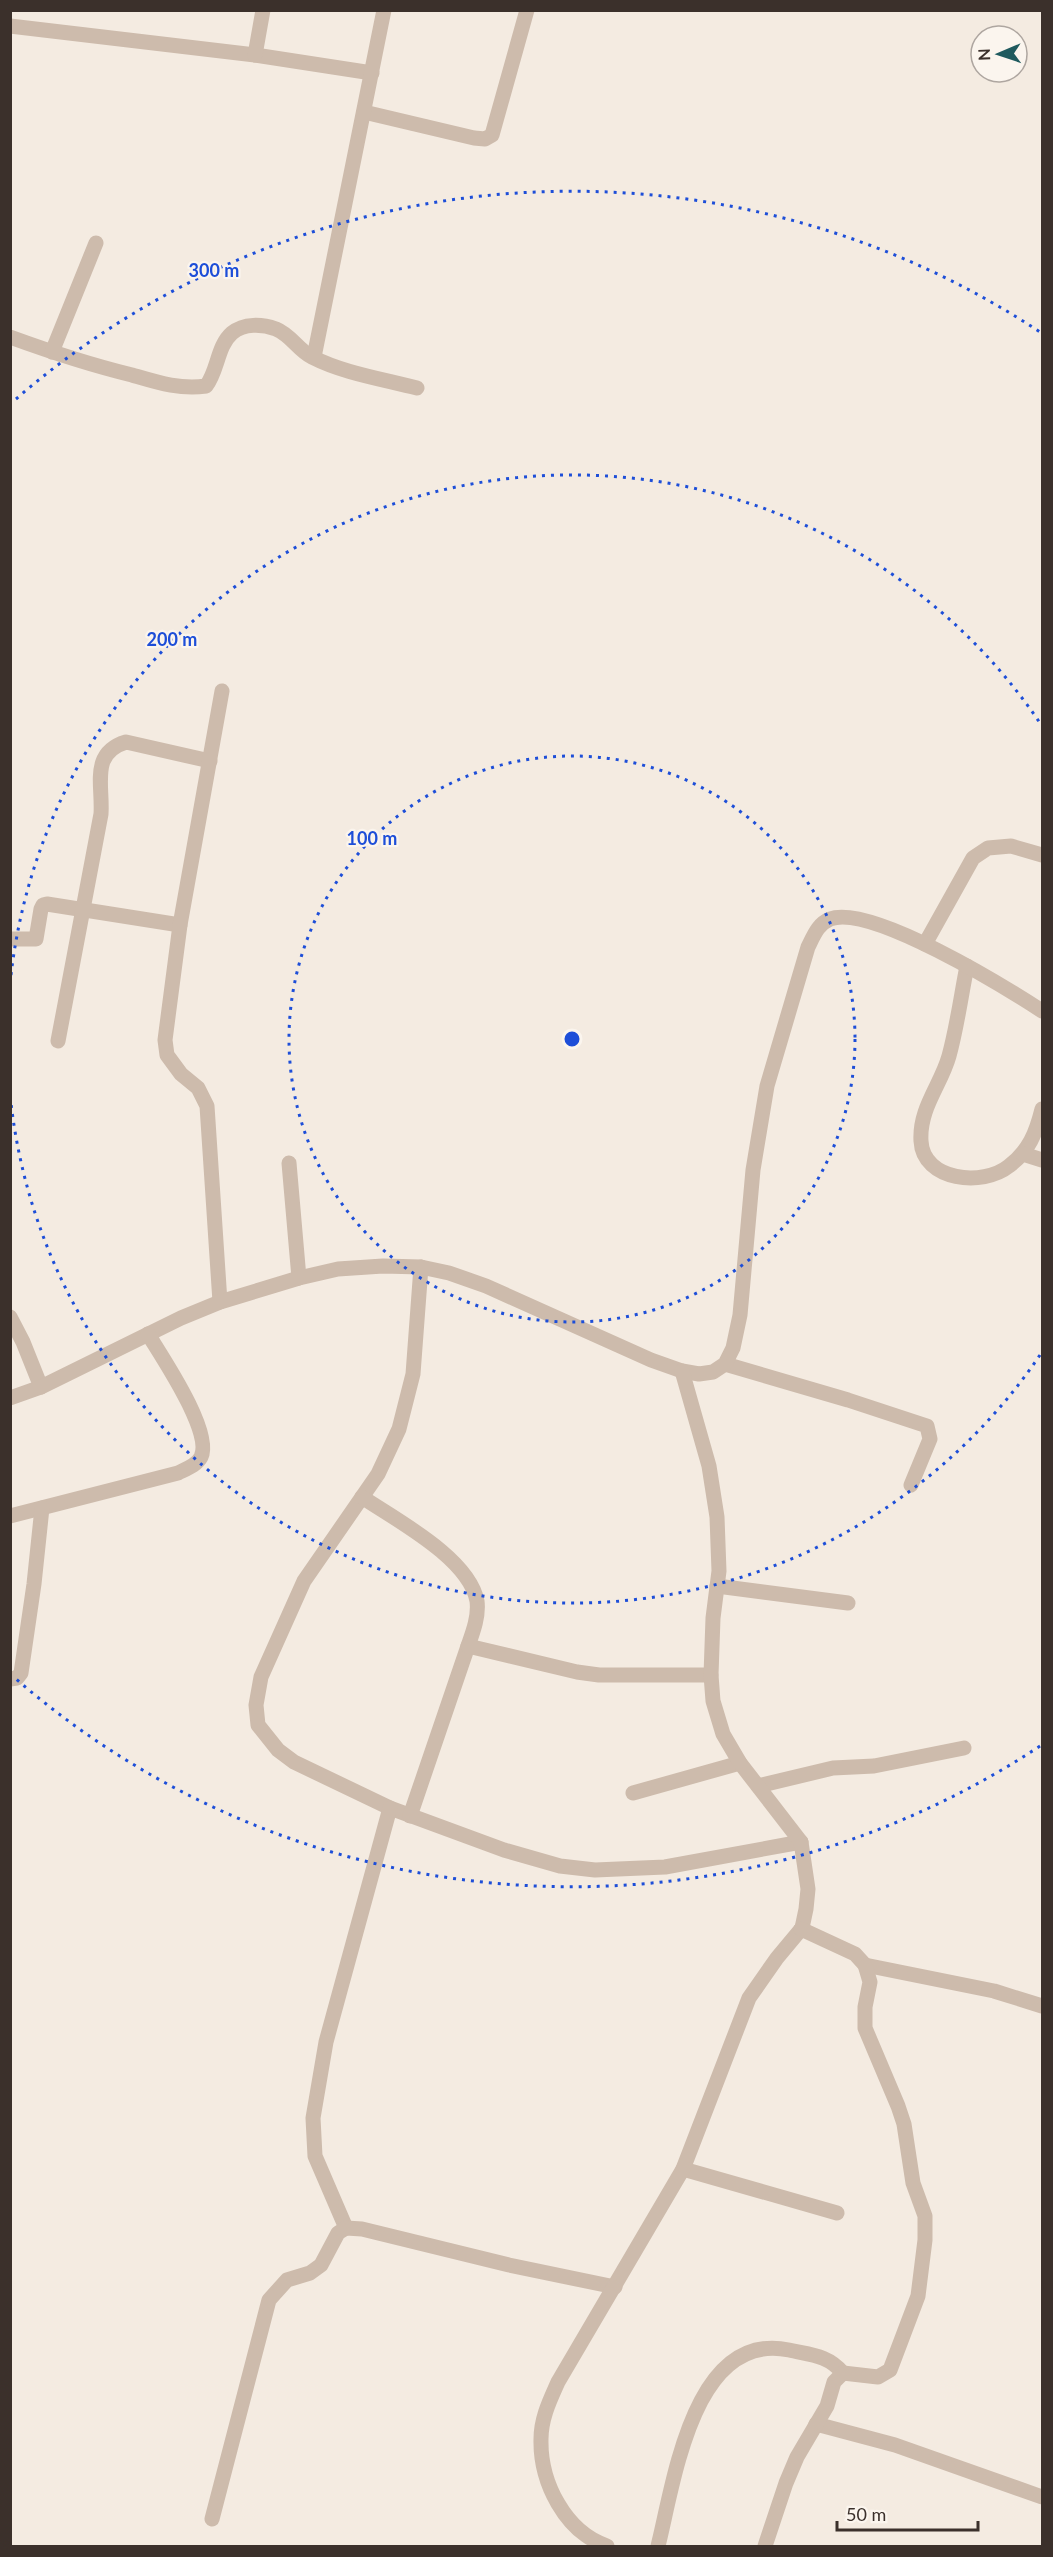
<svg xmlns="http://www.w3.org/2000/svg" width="1053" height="2557" font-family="Lato,sans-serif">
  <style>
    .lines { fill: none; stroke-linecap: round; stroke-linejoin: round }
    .minor { stroke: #cdbbac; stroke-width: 15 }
    .ring { fill: none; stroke: #1d4ed8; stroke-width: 3; stroke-dasharray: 3 6 }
    .centre { fill: #1d4ed8; stroke: #fbf5ee; stroke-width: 3 }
    .ring-label { font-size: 18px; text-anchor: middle; font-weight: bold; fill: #1d4ed8; stroke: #fbf5ee; stroke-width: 4.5; stroke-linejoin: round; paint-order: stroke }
  </style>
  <rect width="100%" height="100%" fill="#f4ebe1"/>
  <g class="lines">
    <!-- minor -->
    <g class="minor">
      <path d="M10 26 255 55 372 73"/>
      <path d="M255 55 263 10"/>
      <path d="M364 112 474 138 485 139 492 135 527 10"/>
      <path d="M10 337C51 352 91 365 132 375 156 382 180 390 206 386 218 371 217 346 232 333 244 323 262 324 276 329 291 335 298 350 312 357 343 373 382 379 417 388"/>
      <path d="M52 352 96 243"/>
      <path d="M314 357 384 10"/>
      <path d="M10 939H36L41 909 43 905 47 904 180 925"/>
      <path d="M925 944 973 858 988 848 1011 846 1042 855"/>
      <path d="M967 966C961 996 957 1027 949 1056 941 1085 919 1108 921 1141 923 1181 983 1187 1009 1166 1029 1151 1036 1133 1042 1109"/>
      <path d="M58 1041 101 814C103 785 90 753 126 742L210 761"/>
      <path d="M1023 1154 1042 1160"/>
      <path d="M289 1163 299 1278"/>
      <path d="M421 1267 413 1374 399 1429 378 1474 304 1581 261 1677 256 1705 258 1725 278 1750 294 1762 390 1808 504 1850 560 1866 595 1870 665 1867 801 1842"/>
      <path d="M220 1302 207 1106 198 1088 181 1074 167 1055 165 1040 180 925 222 691"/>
      <path d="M10 1317 23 1342 41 1387"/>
      <path d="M725 1364 848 1400 927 1426 930 1439 911 1485"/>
      <path d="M10 1398 41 1387 181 1318 220 1302 299 1278 338 1269 383 1266 421 1267 449 1273 486 1286 651 1360 682 1371 699 1374 713 1372 725 1364 733 1348 740 1315 753 1170 767 1086 808 947C814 935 818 924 830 919 871 904 1005 987 1042 1011"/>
      <path d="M362 1497C396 1520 469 1558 477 1601 479 1616 473 1632 468 1646L410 1816"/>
      <path d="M10 1516 178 1473C186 1469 197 1465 201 1457 213 1432 162 1357 148 1334"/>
      <path d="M717 1586 848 1603"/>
      <path d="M468 1646 577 1672 599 1675H711"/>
      <path d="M10 1679 17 1678 21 1673 34 1584 42 1508"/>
      <path d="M758 1786 833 1768 874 1766 964 1748"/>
      <path d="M633 1793 740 1763"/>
      <path d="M865 1965 994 1991 1042 2006"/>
      <path d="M683 2169 837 2213"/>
      <path d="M346 2228 315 2156 313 2118 326 2042 390 1808"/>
      <path d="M816 2424 895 2445 1042 2497"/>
      <path d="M212 2519 269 2300 287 2280 310 2273 321 2265 338 2233 346 2228 362 2229 509 2265 615 2287"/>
      <path d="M607 2546C565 2532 540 2482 541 2439 541 2418 550 2400 558 2382L683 2169 749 1998 777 1958 802 1928 806 1909 808 1889 801 1842 740 1763 723 1734 713 1701 711 1675 713 1618 719 1571 717 1517 709 1466 682 1371"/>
      <path d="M658 2546C674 2483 693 2330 789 2350 811 2355 828 2355 843 2373"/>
      <path d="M765 2546 786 2483 797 2457 827 2406 834 2382 843 2373 878 2377 890 2370 918 2296 925 2240V2216L913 2183 904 2124 898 2106 865 2028V2007L870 1982 865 1965 855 1954 801 1929"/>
    </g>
  </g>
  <!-- distance rings -->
  <g class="ring">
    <circle cx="572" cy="1039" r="283"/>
    <path d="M1040 1355A565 565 0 0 1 11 1103M11 975A565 565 0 0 1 1040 723"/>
    <path d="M1040 1746A848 848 0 0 1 16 1679M16 399A848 848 0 0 1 1040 332"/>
  </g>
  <circle cx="572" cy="1039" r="9" class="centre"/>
  <g class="ring-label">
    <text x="214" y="277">300 m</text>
    <text x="172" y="646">200 m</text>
    <text x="372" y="845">100 m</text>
  </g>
  <!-- border -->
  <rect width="1053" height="2557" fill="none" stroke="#3b302b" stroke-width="24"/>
  <!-- north arrow -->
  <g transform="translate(999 54) rotate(268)"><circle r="28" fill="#fbf5ee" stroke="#aea6a0" stroke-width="1.5"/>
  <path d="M0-4.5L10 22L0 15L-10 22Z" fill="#1f5a5e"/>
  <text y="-9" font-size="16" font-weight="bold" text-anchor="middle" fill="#3b302b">N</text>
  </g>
  <!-- scale -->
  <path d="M837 2521v9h141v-9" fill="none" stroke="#3b302b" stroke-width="3"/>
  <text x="846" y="2521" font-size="18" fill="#3b302b" stroke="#fbf5ee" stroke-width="4.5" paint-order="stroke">50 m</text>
</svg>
